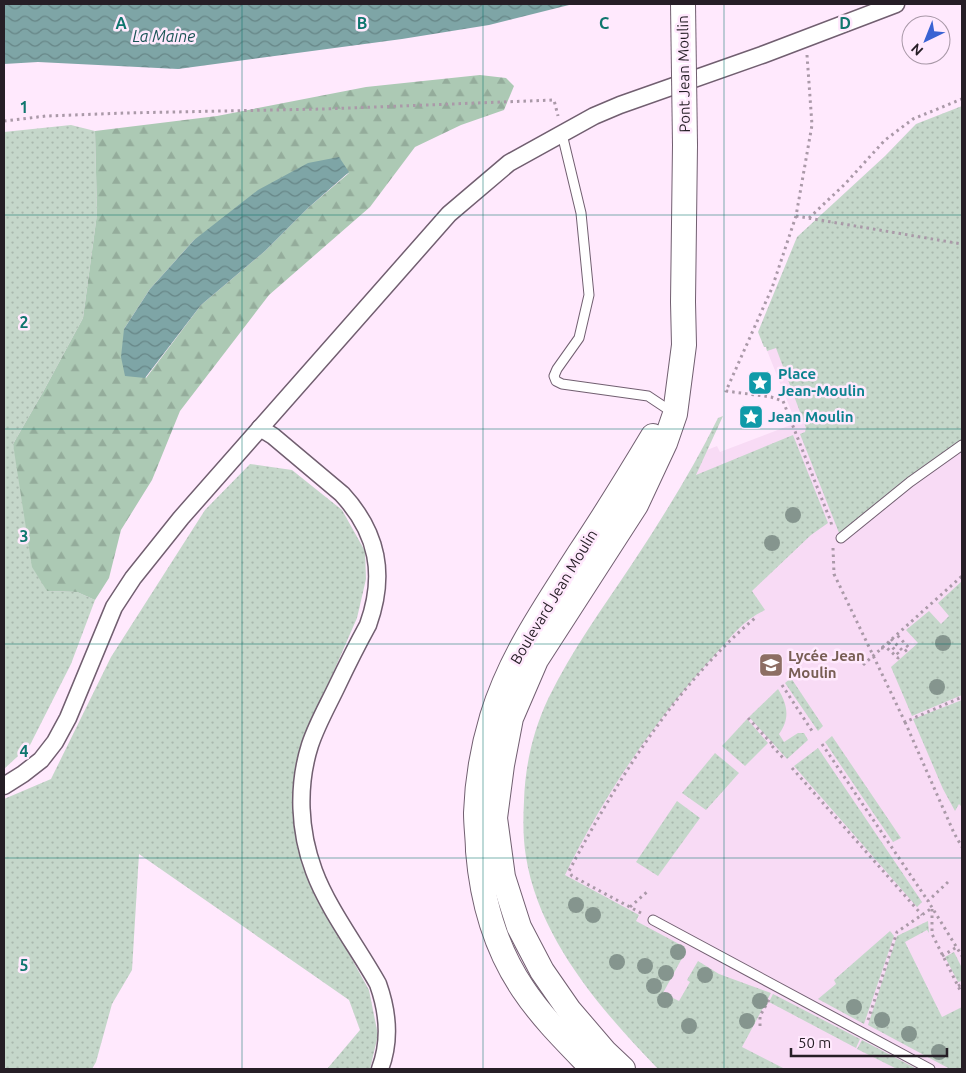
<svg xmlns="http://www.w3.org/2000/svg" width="966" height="1073" font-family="Ubuntu,sans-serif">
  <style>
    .built { fill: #f8dbf5 }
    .grass { fill: url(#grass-dots) }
    .forest { fill: url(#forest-firs); fill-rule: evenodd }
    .water { fill: url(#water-waves) }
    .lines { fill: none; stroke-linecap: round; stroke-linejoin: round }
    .lane-casing { stroke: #715f70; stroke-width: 11 }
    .street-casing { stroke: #715f70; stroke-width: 19 }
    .secondary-casing { stroke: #715f70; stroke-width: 26 }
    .path { stroke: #aa99a8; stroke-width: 3; stroke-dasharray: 2.5 4; stroke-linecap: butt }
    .lane { stroke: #fff; stroke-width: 9 }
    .street { stroke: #fff; stroke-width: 16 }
    .secondary { stroke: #fff; stroke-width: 24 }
    .secondary-bridge-casing { stroke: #715f70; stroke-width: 26; stroke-linecap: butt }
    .secondary-bridge { stroke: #fff; stroke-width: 24 }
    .tree { fill: #85958e }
    .grid { fill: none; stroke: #0f766e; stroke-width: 1; stroke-opacity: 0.55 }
    .labels { text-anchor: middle; stroke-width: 5; stroke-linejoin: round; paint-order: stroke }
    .street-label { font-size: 15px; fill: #261e26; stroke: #ffe9fd }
    .culture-label { font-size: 15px; font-weight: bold; fill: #0d838f; stroke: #ffe9fd; text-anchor: start }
    .education-label { font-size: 15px; font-weight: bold; fill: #785e54; stroke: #ffe9fd; text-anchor: start }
    .water-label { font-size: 16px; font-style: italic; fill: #1b5456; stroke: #ffe9fd }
    .grid-label { font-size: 16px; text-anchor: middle; font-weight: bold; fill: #0f766e; stroke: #ffe9fd; stroke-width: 5; stroke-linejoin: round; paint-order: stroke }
  </style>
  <defs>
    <pattern id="grass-dots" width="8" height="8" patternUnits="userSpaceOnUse" patternTransform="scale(1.25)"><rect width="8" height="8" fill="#c5d7ca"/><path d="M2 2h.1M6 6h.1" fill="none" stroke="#a9b8ad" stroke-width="1.8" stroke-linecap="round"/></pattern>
    <pattern id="forest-firs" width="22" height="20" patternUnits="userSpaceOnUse" patternTransform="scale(1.25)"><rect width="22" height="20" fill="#acc9b4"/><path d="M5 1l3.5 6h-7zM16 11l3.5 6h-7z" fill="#94ac9b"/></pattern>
    <pattern id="water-waves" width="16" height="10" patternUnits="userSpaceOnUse" patternTransform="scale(1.25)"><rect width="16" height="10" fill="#7ea5a6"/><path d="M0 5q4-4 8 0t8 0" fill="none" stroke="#678687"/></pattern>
  </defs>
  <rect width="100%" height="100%" fill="#ffe9fd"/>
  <!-- built -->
  <path class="built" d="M962 298V1069H670L547 884 683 500 707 450 717 446 720 452 796 423 766 348Z"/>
  <!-- grass -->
  <g class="grass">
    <path d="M962 106V450L882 509 843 543 800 434 805 432 806 428 776 348 767 351 766 347H764L758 332 797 237 885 156 916 124Z"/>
    <path d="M71 125 95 131 97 214 83 318 43 392 13 444 47 591 77 592 95 600 71 664 30 745 4 769V132Z"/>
    <path d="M723 416 696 475 793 435 828 523 811 535 752 591 765 610C744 619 729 639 714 656 654 721 604 795 565 875L639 915 636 921 679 944 686 951 663 993 679 1001 690 982 687 980 698 961 719 974 771 993 742 1047 785 1069H658C602 1011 539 939 526 857 523 839 523 820 524 801 525 766 533 731 548 699 572 650 602 609 632 564 663 517 693 469 718 418Z"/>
    <path d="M250 464 292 470 342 510 365 551 366 579 357 618 299 751 294 824 313 889 369 990 378 1035 370 1069H327L360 1030 349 1000 139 854 132 970 112 1004 96 1062 92 1069H4V799L51 779 111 657 205 510Z"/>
    <path d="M962 581V695L912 716 891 667 918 643 906 630 929 611 941 624 949 616 938 603Z"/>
    <path d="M791 678 823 726 818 731 785 683Z"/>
    <path d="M778 689C788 705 790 719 779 734L784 742 798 733H804L808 740 787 759 749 717Z"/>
    <path d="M962 700V807L959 804 955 811 943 789 913 719Z"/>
    <path d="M747 719 768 743 745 766 722 746Z"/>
    <path d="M832 736 901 838 893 842 825 742Z"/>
    <path d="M818 748 922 902 917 907 794 766Z"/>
    <path d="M715 753 739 773 706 810 682 793Z"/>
    <path d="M677 801 700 818 658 876 636 862Z"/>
    <path d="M928 921 929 933 927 930 905 942 942 1017 962 1007V1069H950L868 1025 897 936Z"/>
    <path d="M890 931 894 936 864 1024 818 999 836 984 834 980Z"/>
    <path d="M954 952 961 966 962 981 958 982 945 957Z"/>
    <path d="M773 994 860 1039 856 1048 769 1002Z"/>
    <path d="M862 1040 917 1069H897L857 1049Z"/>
  </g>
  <!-- forest -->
  <path class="forest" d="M480 75 506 78 514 86 504 110 461 125 415 147 370 207 269 295 180 411 152 480 121 530 109 578 95 600 77 592 47 591 32 567 13 444 43 392 83 318 97 214 95 131 217 116 366 87ZM349 173 308 208 265 251 201 305 146 378 124 329 150 289 194 240Z"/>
  <!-- water -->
  <g class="water">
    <path d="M4 4H573L489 25 402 39 178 69 38 62 4 64Z"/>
    <path d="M339 157 349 172 308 208 265 251 201 305 145 378 125 376 121 357 124 329 150 289 194 240 258 190 308 163Z"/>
  </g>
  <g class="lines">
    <defs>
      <g id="lane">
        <path d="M562 134 581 213 589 295 579 338 557 369 554 376 556 381 562 384 648 396 666 408"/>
        <path d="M841 538 910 482 962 445"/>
        <path d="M653 920 930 1069"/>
      </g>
      <g id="street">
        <path d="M260 428 273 436 342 494C378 533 386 575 368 625 357 645 347 665 337 686 328 705 317 724 310 745 297 786 299 831 314 871 328 909 358 948 378 984 388 1012 391 1040 380 1069"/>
        <path d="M4 786 23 774 41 760 55 742 68 718 114 607 133 578 181 518 449 214 509 163 594 116 620 105 762 55 896 4"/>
      </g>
      <g id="secondary">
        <path d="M593 1069C569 1044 543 1019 523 989 496 949 482 900 478 851 478 839 476 826 476 813 477 782 483 747 492 717 510 657 546 606 579 554 605 515 629 476 653 436"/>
        <path d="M623 1069 605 1052 569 1010 542 971 519 927 503 877 495 818 502 765 511 718 536 660 636 505 665 443 675 414 684 345 683 302 685 145"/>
      </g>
    </defs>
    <!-- lane casing -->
    <use href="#lane" class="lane-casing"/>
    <!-- street casing -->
    <use href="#street" class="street-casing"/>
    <!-- secondary casing -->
    <use href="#secondary" class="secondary-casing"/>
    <!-- path -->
    <g class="path">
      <path d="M807 55 812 125 796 216 772 288 726 391 771 397 783 401 831 522 832 527"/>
      <path d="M4 121 46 116 124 113 323 109 554 100 558 116"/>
      <path d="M796 216 962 244"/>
      <path d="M809 218 845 184 885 140 913 119 962 99"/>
      <path d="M833 548 834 574 905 722 962 697"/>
      <path d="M891 639 904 652 909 648 896 634"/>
      <path d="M881 648H887L898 658 900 656 888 642"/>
      <path d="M863 665 962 576"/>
      <path d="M782 685 814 734"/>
      <path d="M748 718 773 745"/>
      <path d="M905 722 954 833 962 847"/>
      <path d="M822 744 928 901"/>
      <path d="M772 746 785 760"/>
      <path d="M792 768 922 915"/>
      <path d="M948 882 928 901 962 956"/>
      <path d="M630 907 648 891"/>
      <path d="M932 909V934L961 992"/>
      <path d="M641 913 572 876 569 871C618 779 675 686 755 618"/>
      <path d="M942 956 957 947"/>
      <path d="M958 986 962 984"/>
      <path d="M868 1020 897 932 932 908"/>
      <path d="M760 1026V1016L770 998"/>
    </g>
    <!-- lane -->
    <use href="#lane" class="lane"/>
    <!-- street -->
    <use href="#street" class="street"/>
    <!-- secondary -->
    <use href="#secondary" class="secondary"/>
    <defs>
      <path id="secondary-bridge" d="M683 4 685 145"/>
    </defs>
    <!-- secondary-bridge casing -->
    <use href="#secondary-bridge" class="secondary-bridge-casing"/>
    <!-- secondary-bridge -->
    <use href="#secondary-bridge" class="secondary-bridge"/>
  </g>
  <!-- trees -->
  <g class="tree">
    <circle cx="793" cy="515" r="8"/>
    <circle cx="772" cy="543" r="8"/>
    <circle cx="943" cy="643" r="8"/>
    <circle cx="937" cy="687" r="8"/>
    <circle cx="576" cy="905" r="8"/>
    <circle cx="593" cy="915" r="8"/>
    <circle cx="678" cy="952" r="8"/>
    <circle cx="617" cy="962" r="8"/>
    <circle cx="645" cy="966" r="8"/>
    <circle cx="666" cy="973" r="8"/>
    <circle cx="705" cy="975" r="8"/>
    <circle cx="654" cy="986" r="8"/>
    <circle cx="665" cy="1000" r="8"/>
    <circle cx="760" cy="1001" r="8"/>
    <circle cx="854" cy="1007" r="8"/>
    <circle cx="882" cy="1020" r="8"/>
    <circle cx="747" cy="1021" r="8"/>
    <circle cx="689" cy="1026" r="8"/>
    <circle cx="909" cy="1034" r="8"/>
    <circle cx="939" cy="1052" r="8"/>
  </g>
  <!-- grid -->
  <path class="grid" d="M242 4V1069M483 4V1069M724 4V1069M4 215H962M4 429H962M4 644H962M4 858H962"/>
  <!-- icons -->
  <defs>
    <symbol id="sight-square" viewBox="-11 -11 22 22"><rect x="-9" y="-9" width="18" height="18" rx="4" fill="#0f9aa8" stroke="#ffe9fd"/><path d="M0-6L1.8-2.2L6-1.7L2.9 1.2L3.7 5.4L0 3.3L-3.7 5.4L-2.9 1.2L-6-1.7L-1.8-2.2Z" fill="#fff"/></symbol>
    <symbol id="school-square" viewBox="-11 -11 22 22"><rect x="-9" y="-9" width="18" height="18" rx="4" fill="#8d6e63" stroke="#ffe9fd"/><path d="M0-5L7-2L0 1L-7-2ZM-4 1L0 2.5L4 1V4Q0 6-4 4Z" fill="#fff"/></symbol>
  </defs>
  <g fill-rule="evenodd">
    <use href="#sight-square" x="746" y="369" width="28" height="28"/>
    <use href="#sight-square" x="737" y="403" width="28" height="28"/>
    <use href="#school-square" x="757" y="651" width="28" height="28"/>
  </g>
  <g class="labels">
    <!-- street labels -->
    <g class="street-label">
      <text transform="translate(684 74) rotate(-91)" y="5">Pont Jean Moulin</text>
      <text transform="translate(554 597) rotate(-59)" y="5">Boulevard Jean Moulin</text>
    </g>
    <!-- culture labels -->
    <g class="culture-label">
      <text x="778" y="379">Place<tspan x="778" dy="17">Jean-Moulin</tspan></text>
      <text x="768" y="422">Jean Moulin</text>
    </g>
    <!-- education labels -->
    <g class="education-label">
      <text x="788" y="661">Lycée Jean<tspan x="788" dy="17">Moulin</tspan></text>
    </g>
    <!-- water labels -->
    <g class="water-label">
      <text x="164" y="42">La Maine</text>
    </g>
  </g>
  <g class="grid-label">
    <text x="121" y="29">A</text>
    <text x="362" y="29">B</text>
    <text x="604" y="29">C</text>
    <text x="845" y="29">D</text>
    <text x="24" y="113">1</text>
    <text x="24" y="328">2</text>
    <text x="24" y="542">3</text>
    <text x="24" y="757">4</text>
    <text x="24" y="971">5</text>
  </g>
  <!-- border -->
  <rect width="966" height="1073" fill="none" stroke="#261e26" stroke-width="10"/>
  <!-- north arrow -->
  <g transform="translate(926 40) rotate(223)"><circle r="24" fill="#ffe9fd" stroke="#a898a7"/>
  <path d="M0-4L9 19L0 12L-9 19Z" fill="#3963d3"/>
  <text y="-8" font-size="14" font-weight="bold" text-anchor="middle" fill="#261e26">N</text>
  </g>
  <!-- scale -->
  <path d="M791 1048v8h156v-8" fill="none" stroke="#261e26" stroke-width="2.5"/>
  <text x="798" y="1048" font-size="15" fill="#261e26" stroke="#ffe9fd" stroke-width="4" paint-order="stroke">50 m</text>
</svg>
